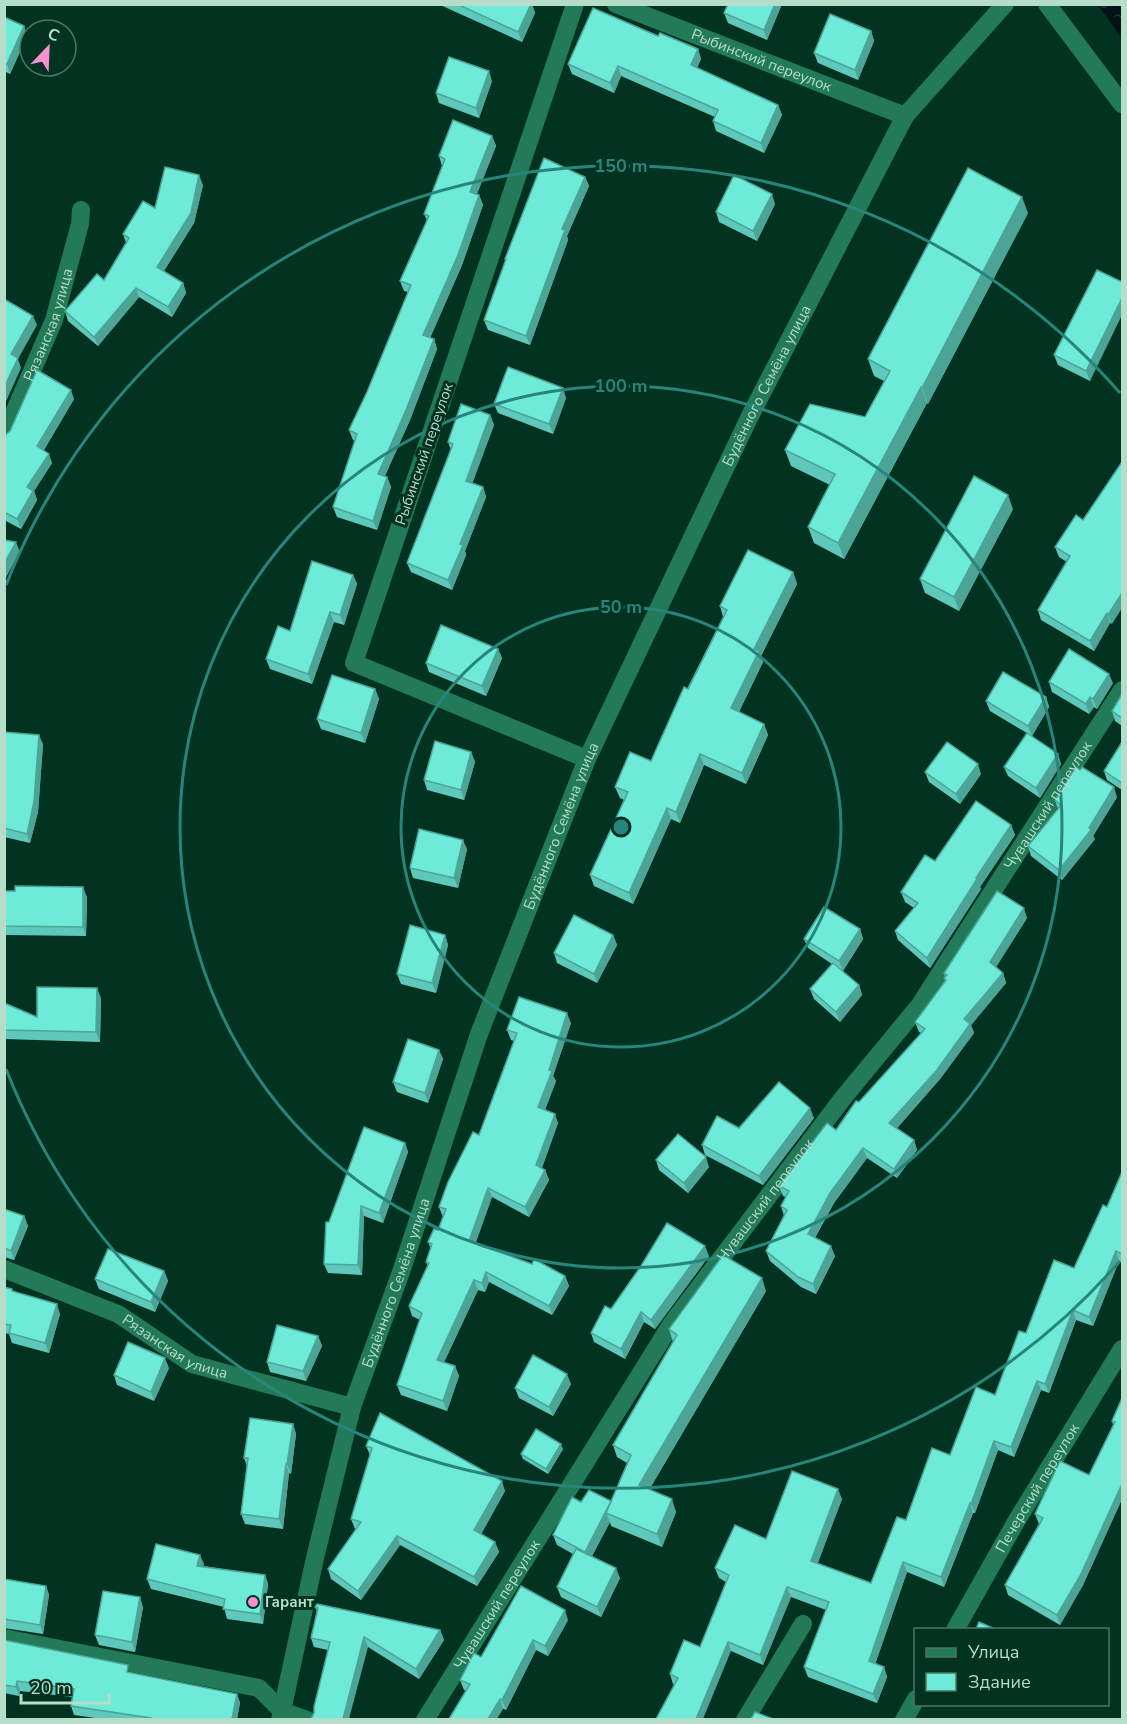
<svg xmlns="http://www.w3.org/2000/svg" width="1127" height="1724" font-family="'Nunito Sans',sans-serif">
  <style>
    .water { fill: url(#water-ripples) }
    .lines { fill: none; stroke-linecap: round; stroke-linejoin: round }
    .minor { stroke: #237a58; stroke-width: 18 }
    .wall { fill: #5ec9ba }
    .shaded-wall { fill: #4ca497 }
    .building { fill: #6dead8; stroke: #4ca497; stroke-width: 1.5 }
    .ring { fill: none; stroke: #28857c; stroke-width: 3 }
    .poi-dot { fill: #f690d0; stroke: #023220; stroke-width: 2 }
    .labels { text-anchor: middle; stroke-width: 6; stroke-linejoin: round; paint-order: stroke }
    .street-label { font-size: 15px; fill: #b6ddc9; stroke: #023220 }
    .poi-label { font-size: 15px; font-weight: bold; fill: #b6ddc9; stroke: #023220; text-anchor: start }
    .centre { fill: #28857c; stroke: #023220; stroke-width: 3 }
    .ring-label { font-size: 18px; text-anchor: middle; font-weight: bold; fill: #28857c; stroke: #023220; stroke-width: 6; stroke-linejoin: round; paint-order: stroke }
  </style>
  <defs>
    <pattern id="water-ripples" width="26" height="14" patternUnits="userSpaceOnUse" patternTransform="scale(1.5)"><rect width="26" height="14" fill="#041217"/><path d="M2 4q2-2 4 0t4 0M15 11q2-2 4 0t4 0" fill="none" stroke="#263437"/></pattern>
  </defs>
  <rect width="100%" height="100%" fill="#023220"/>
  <!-- water -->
  <path class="water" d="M1098 5H1122V39Z"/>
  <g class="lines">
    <!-- minor -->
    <g class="minor">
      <path d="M575 4 354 663 587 759"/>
      <path id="s1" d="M616 4 905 116"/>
      <path d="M1047 4 1122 104"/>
      <path id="s2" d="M4 436 54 320 80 224 81 210"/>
      <path id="s3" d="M4 1269 118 1314 192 1364 352 1407"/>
      <path id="s4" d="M955 1630 1017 1520 1122 1349"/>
      <path d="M4 1638 259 1688 282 1711 307 1720"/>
      <path id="s5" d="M280 1720 315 1558 352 1407 401 1272 479 1034 587 759 749 418 905 116 1005 4"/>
      <path id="s6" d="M425 1720 672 1323 843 1098 919 1006 1122 690"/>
      <path d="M745 1720 803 1624"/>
      <path d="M904 1720 916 1699"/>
    </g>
  </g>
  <!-- wall -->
  <g class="wall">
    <path d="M438 4H532L535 13 522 42Z"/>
    <path d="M728 4H782L767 40 728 23 724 13Z"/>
    <path d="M4 17 24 26 27 36 10 74 4 71Z"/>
    <path d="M871 31 874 41 858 80 818 63 814 53Z"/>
    <path d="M658 36 698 49 701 59 697 68 778 105 782 115 764 153 716 131 713 121 715 117 621 76 614 93 572 74 568 64Z"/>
    <path d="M492 81 479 118 439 103 436 93Z"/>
    <path d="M492 136 496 146 477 194 479 195 483 205 462 265 430 338 434 339 437 349 410 420 385 476 387 477 391 487 377 530 337 517 333 507 355 441 353 440 349 430 367 392 408 292 404 291 400 281 427 220 424 214 442 166 439 156Z"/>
    <path d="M585 177 589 186 567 236 568 240 530 345 488 330 484 320 506 262 505 259Z"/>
    <path d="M203 185 194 223 164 271 183 283 186 293 172 317 139 297 98 346 68 321 65 311 104 280 126 243 123 234 155 208Z"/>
    <path d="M775 204 757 241 719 222 716 212Z"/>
    <path d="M1028 213 928 404 927 403 844 559 814 543 808 527 830 485 791 466 785 450 865 417 884 381 874 376 868 359Z"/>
    <path d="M1097 270 1090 381 1058 365 1054 355Z"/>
    <path d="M566 398 553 434 498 413 494 404Z"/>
    <path d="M74 399 44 450 52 463 34 491 37 500 21 529 4 520V436Z"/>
    <path d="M490 415 494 425 472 483 483 487 486 497 465 551 466 555 452 590 411 572 407 563 451 450 448 442Z"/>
    <path d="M1013 509 959 611 925 593 920 579Z"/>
    <path d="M1076 515 1112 624 1110 623 1094 651 1041 620 1038 610 1067 562 1059 557 1055 547Z"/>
    <path d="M793 572 797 584 761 656 763 662 739 712 764 724 768 735 746 784 704 765 680 823 671 819 633 904 594 886 590 875 624 800 620 798 615 787 651 761 723 617 720 606Z"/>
    <path d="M353 575 357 584 344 625 334 622 312 684 270 669 266 659 290 631Z"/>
    <path d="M498 649 502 658 486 696 429 672 426 663Z"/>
    <path d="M1049 682 1113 683 1097 709 1094 707 1089 714 1052 692Z"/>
    <path d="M375 689 379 699 365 743 321 729 317 719Z"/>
    <path d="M1122 694V726L1115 721 1112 711Z"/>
    <path d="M1046 697 1049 707 1032 736 990 711 986 701Z"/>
    <path d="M4 732 43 744 38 812 30 843 4 837Z"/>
    <path d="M1122 742V790L1107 780 1104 771Z"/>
    <path d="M471 752 475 762 464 800 427 790 424 780Z"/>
    <path d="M1061 764 1040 798 1008 776 1004 767Z"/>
    <path d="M1080 770 1117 797 1093 836 1095 839 1062 880 1031 856 1028 846 1058 809 1055 800Z"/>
    <path d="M925 772 981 774 960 804 929 782Z"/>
    <path d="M1011 825 1015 835 980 887 981 889 930 968 898 940 895 931 914 908 905 902 901 892 935 861Z"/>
    <path d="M467 849 458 888 413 878 410 868Z"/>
    <path d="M4 891 87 897 86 936 4 935Z"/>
    <path d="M1027 918 996 967 1003 973 1006 983 971 1025 974 1033 940 1079 897 1128 914 1140 917 1150 897 1178 867 1158 834 1203 815 1238 835 1256 816 1294 801 1287 770 1261 766 1251 784 1216 781 1206 786 1197 783 1196 779 1186 836 1130 921 1033 919 1032 915 1022 945 981 944 978 945 977 944 973Z"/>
    <path d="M860 929 863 939 843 971 839 968 859 985 862 995 840 1022 814 999 810 989 832 964 808 948 804 939Z"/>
    <path d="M445 935 448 945 436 993 401 984 397 974Z"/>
    <path d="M613 935 617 945 597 983 557 963 554 953Z"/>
    <path d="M101 998 100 1042 4 1039V1003L37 1017Z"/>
    <path d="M571 1023 553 1076 556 1081 545 1110 558 1123 542 1168 545 1170 549 1180 529 1217 492 1197 475 1244 565 1276 569 1286 552 1315 489 1282 485 1292 478 1290 444 1362 455 1366 459 1376 447 1411 401 1395 397 1385 420 1320 412 1316 409 1306 428 1266 426 1262 431 1249 428 1242 438 1230 443 1217 439 1207 479 1135 514 1041 511 1040 507 1030Z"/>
    <path d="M439 1050 443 1059 428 1103 397 1092 393 1082Z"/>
    <path d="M814 1118 763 1185 705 1155 702 1145 739 1128Z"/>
    <path d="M405 1143 408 1152 383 1223 364 1216 362 1275 328 1273 324 1264 329 1222Z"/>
    <path d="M656 1160 709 1167 688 1193 659 1170Z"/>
    <path d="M1122 1172V1263L1119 1261 1093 1326 1076 1320 1049 1393 1041 1390 1014 1457 998 1450 975 1513H973L944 1587 907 1572 875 1664 884 1667 887 1677 877 1703 808 1677 804 1667 826 1610 791 1597 763 1665 731 1651 675 1685 673 1684 670 1674 700 1647 726 1582 719 1578 715 1568 766 1539 842 1499 817 1564 871 1583 906 1520 950 1455 995 1395 1026 1333 1074 1268 1107 1207Z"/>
    <path d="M4 1209 24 1216 28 1226 14 1260 4 1257Z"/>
    <path d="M709 1256 655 1329 644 1322 625 1359 594 1342 591 1333 611 1309 641 1266Z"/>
    <path d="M164 1271 168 1281 155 1312 99 1289 95 1279Z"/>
    <path d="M4 1287 12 1289 13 1291 60 1314 49 1353 12 1343 9 1334 4 1333Z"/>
    <path d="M766 1291 649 1490 676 1512 662 1547 611 1526 610 1522 592 1556 620 1578 601 1617 561 1597 557 1587 573 1554 557 1545 553 1535 581 1502 611 1501 627 1463 617 1457 613 1445 673 1342 669 1329Z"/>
    <path d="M318 1336 322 1346 306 1381 270 1372 267 1362Z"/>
    <path d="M169 1368 154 1401 117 1385 114 1375Z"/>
    <path d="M571 1384 553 1416 519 1398 515 1388Z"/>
    <path d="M1122 1398V1499L1083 1585 1060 1625 1008 1595 1005 1585 1039 1524 1035 1514 1089 1475 1113 1425 1112 1421Z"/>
    <path d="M293 1424 296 1434 291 1474 289 1473 283 1529 245 1524 241 1514 247 1466 244 1458Z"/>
    <path d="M366 1446 505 1491 481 1534 495 1542 499 1552 477 1586 400 1545 361 1600 331 1579 328 1569 356 1529H355L351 1519 370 1455Z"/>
    <path d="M563 1449 548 1474 523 1459 521 1454Z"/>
    <path d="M204 1564 203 1566 265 1575 268 1584 263 1624 227 1619 224 1607 151 1589 147 1579Z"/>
    <path d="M4 1579 46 1586 49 1595 43 1634 4 1628Z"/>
    <path d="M143 1607 135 1652 99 1645 95 1635Z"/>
    <path d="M315 1607 440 1630 444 1640 419 1679 368 1647 314 1713 328 1650 314 1647 311 1638 317 1611Z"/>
    <path d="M568 1620 548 1656 536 1650 506 1710 464 1690 460 1680 481 1657Z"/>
    <path d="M4 1640 131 1673 237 1694 240 1703 237 1719H102L74 1715 71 1706 72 1697 20 1691 19 1696 4 1693Z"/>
  </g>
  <!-- shaded-wall -->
  <g class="shaded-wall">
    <path d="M531 4H532L535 13 522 42 518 32Z"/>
    <path d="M775 4H782L767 40 764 30Z"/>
    <path d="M24 26 27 36 10 74 7 64Z"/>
    <path d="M871 31 874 41 858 80 855 70Z"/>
    <path d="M698 49 701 59 694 74 691 65Z"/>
    <path d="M618 66 621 76 614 93 610 83Z"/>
    <path d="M489 71 492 81 479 118 476 108Z"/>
    <path d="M778 105 782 115 764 153 761 143Z"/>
    <path d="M492 136 496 146 474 201 470 192Z"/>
    <path d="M199 175 203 185 194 223 160 277 157 267Z"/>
    <path d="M585 177 589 186 567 236 568 240 530 345 526 336 562 229Z"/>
    <path d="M772 194 775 204 757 241 753 231Z"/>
    <path d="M479 195 483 205 462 265 427 345 423 335Z"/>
    <path d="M1022 197 1028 213 928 404 922 388Z"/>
    <path d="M183 283 186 293 172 317 168 307Z"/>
    <path d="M136 288 139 297 98 346 94 337Z"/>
    <path d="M1122 298V315L1090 381 1086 371Z"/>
    <path d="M33 316 37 325 18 359 21 368 4 406V388L11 354Z"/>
    <path d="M434 339 437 349 410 420 381 484 378 474Z"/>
    <path d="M921 387 927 403 844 559 838 543Z"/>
    <path d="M563 388 566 398 553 434 549 424Z"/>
    <path d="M71 390 74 399 41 455 37 446Z"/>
    <path d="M490 415 494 425 470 490 466 481Z"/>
    <path d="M49 454 52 463 34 491 37 500 21 529 17 519 27 487Z"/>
    <path d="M387 477 391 487 377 530 373 521Z"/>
    <path d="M483 487 486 497 465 551 466 555 452 590 448 580 460 544Z"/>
    <path d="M1008 495 1013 509 959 611 954 597Z"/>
    <path d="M16 542 20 552 4 581V564Z"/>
    <path d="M793 572 797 584 761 656 763 662 735 720 731 708 754 649Z"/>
    <path d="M353 575 357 584 344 625 340 615Z"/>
    <path d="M1122 593V608L1112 624 1108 615Z"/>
    <path d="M330 612 334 622 312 684 308 674Z"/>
    <path d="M1107 613 1110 623 1094 651 1090 641Z"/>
    <path d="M498 649 502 658 486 696 482 686Z"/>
    <path d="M1109 674 1113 683 1097 709 1093 699Z"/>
    <path d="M4 688 6 691V725L4 722Z"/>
    <path d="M375 689 379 699 365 743 361 733Z"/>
    <path d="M1046 697 1049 707 1032 736 1028 726Z"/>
    <path d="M1090 697 1094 707 1089 714 1086 704Z"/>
    <path d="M764 724 768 735 746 784 742 773Z"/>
    <path d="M39 735 43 744 38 812 30 843 27 834Z"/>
    <path d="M471 752 475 762 464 800 461 790Z"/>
    <path d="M700 754 704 765 680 823 676 812Z"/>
    <path d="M1058 754 1061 764 1040 798 1036 788Z"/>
    <path d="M978 764 981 774 960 804 956 794Z"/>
    <path d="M1114 787 1117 797 1093 836 1095 839 1062 880 1059 870 1089 828Z"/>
    <path d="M667 808 671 819 633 904 629 893Z"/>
    <path d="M1011 825 1015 835 980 887 981 889 930 968 927 958 976 878Z"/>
    <path d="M463 840 467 849 458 888 454 878Z"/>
    <path d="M83 887 87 897 86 936 83 927Z"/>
    <path d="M1024 908 1027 918 993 972 990 962Z"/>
    <path d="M860 929 863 939 843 971 839 961Z"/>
    <path d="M445 935 448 945 436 993 432 983Z"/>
    <path d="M613 935 617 945 597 983 594 974Z"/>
    <path d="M1003 973 1006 983 971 1025 974 1033 940 1079 893 1133 889 1123 964 1019Z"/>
    <path d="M859 985 862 995 840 1022 836 1012Z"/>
    <path d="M97 988 101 998 100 1042 96 1032Z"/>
    <path d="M567 1013 571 1023 553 1076 556 1081 542 1117 538 1107 549 1070Z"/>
    <path d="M439 1050 443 1059 428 1103 425 1093Z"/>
    <path d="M810 1108 814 1118 763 1185 759 1176Z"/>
    <path d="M555 1114 558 1123 539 1175 536 1165Z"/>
    <path d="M914 1140 917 1150 897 1178 894 1169Z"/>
    <path d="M405 1143 408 1152 383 1223 379 1213Z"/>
    <path d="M863 1148 867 1158 834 1203 811 1244 808 1234 830 1193Z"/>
    <path d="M706 1157 709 1167 688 1193 684 1183Z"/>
    <path d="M545 1170 549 1180 529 1217 525 1207Z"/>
    <path d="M488 1188 492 1197 473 1251 469 1241Z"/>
    <path d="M361 1206 364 1216 362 1275 358 1265Z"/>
    <path d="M24 1216 28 1226 14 1260 11 1251Z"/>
    <path d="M705 1246 709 1256 655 1329 651 1320Z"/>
    <path d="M831 1246 835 1256 816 1294 813 1284Z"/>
    <path d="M1116 1251 1119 1261 1093 1326 1089 1317Z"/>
    <path d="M164 1271 168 1281 155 1312 151 1302Z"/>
    <path d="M486 1272 489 1282 485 1292 482 1283Z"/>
    <path d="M565 1276 569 1286 552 1315 549 1306Z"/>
    <path d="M762 1278 766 1291 644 1498 639 1485Z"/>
    <path d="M474 1280 478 1290 441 1369 437 1360Z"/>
    <path d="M57 1304 60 1314 49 1353 45 1343Z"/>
    <path d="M1073 1310 1076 1320 1049 1393 1045 1384Z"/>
    <path d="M641 1312 644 1322 625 1359 621 1349Z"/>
    <path d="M318 1336 322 1346 306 1381 303 1371Z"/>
    <path d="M165 1358 169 1368 154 1401 151 1392Z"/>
    <path d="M455 1366 459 1376 447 1411 443 1401Z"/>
    <path d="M567 1374 571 1384 553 1416 549 1407Z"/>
    <path d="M1037 1381 1041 1390 1014 1457 1011 1447Z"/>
    <path d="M293 1424 296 1434 291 1474 287 1464Z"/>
    <path d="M994 1441 998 1450 975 1513 971 1504Z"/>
    <path d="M561 1444 563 1449 548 1474 546 1469Z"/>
    <path d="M286 1464 289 1473 283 1529 279 1519Z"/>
    <path d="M502 1481 505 1491 478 1540 474 1530Z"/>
    <path d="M1121 1486 1122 1491V1499L1083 1585 1060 1625 1057 1615Z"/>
    <path d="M838 1489 842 1499 815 1571 811 1561Z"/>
    <path d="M672 1499 676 1512 662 1547 657 1534Z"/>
    <path d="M612 1502 606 1513 610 1522 589 1562 585 1552Z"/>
    <path d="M970 1503 973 1513 944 1587 941 1577Z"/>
    <path d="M397 1536 400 1545 361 1600 358 1591Z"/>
    <path d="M495 1542 499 1552 477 1586 474 1577Z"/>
    <path d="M200 1555 204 1564 201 1575 197 1566Z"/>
    <path d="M903 1562 907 1572 873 1671 869 1661Z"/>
    <path d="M616 1568 620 1578 601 1617 597 1607Z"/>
    <path d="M265 1575 268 1584 263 1624 260 1614Z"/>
    <path d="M46 1586 49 1595 43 1634 40 1625Z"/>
    <path d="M787 1587 791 1597 763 1665 760 1655Z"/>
    <path d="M140 1597 143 1607 135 1652 132 1642Z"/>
    <path d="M565 1610 568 1620 548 1656 545 1646Z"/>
    <path d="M440 1630 444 1640 419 1679 416 1669Z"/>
    <path d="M364 1637 368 1647 349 1719H343Z"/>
    <path d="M533 1640 536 1650 506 1710 502 1700Z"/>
    <path d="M728 1642 731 1651 703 1719H696Z"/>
    <path d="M884 1667 887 1677 877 1703 873 1694Z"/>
    <path d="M17 1681 20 1691 19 1696 16 1687Z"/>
    <path d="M237 1694 240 1703 237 1719H232Z"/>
    <path d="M500 1699 503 1709 497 1719H488Z"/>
  </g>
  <!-- building -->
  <g class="building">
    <path d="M457 4H531L518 32Z"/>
    <path d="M728 4H775L764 30 724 13Z"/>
    <path d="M593 8 658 36 660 33 698 49 691 65 778 105 761 143 713 121 718 110 618 66 610 83 568 64Z"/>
    <path d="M830 14 871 31 855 70 814 53Z"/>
    <path d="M4 17 24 26 7 64 4 63Z"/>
    <path d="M449 57 489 71 476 108 436 93Z"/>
    <path d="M453 120 492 136 470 192 479 195 458 255 423 335 434 339 406 410 378 474 387 477 373 521 333 507 357 434 349 430 367 392 411 285 400 281 429 216 424 214 445 159 439 156Z"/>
    <path d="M544 158 585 177 562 229 565 230 526 336 484 320 506 259H505Z"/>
    <path d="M165 167 199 175 191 213 157 267 183 283 168 307 136 288 94 337 65 311 97 274 104 280 129 238 123 234 143 201 155 208Z"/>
    <path d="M968 168 1022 197 922 388 921 387 838 543 808 527 835 474 785 450 810 404 865 417 890 371 868 359Z"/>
    <path d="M734 175 772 194 753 231 716 212Z"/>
    <path d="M1097 270 1122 282V298L1086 371 1054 355Z"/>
    <path d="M4 299 33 316 11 354 18 358 4 388Z"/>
    <path d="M508 367 563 388 549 424 494 404Z"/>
    <path d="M37 370 71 390 37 446 49 454 27 487 33 491 17 519 4 512V436L10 431Z"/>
    <path d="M461 404 490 415 466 481 483 487 460 544 463 545 448 580 407 563 453 444 448 442Z"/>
    <path d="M1122 462V593L1108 615 1107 613 1090 641 1038 610 1070 556 1055 547 1076 515 1083 520Z"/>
    <path d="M974 476 1008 495 954 597 920 579Z"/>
    <path d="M4 540 16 542 4 564Z"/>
    <path d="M748 550 793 572 754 649 759 651 731 708 764 724 742 773 700 754 676 812 667 808 629 893 590 875 628 792 615 787 630 752 651 761 684 687 688 689 727 610 720 606Z"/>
    <path d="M312 561 353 575 340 615 330 612 308 674 266 659 278 626 290 631Z"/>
    <path d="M441 625 498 649 482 686 426 663Z"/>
    <path d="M1069 649 1109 674 1093 699 1090 697 1086 704 1049 682Z"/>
    <path d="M1003 672 1046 697 1028 726 986 701Z"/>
    <path d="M332 675 375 689 361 733 317 719Z"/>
    <path d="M1122 694V718L1112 711Z"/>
    <path d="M4 732 39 735 34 802 27 834 4 828Z"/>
    <path d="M1027 733 1058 754 1036 788 1004 767Z"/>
    <path d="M435 741 471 752 461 790 424 780Z"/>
    <path d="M947 742 978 764 956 794 925 772Z"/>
    <path d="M1122 742V783L1104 771Z"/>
    <path d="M1076 767 1080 770 1082 767 1114 787 1089 828 1091 830 1059 870 1028 846 1061 805 1055 800Z"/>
    <path d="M976 801 1011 825 976 878 977 879 927 958 895 931 918 903 901 892 925 855 935 861Z"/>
    <path d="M419 829 463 840 454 878 410 868Z"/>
    <path d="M15 886 83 887V927L4 926V891H15Z"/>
    <path d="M997 891 1024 908 990 962 1003 973 964 1019 970 1024 937 1070 889 1123 914 1140 894 1169 863 1148 830 1193 808 1234 831 1246 813 1284 798 1277 766 1251 787 1210 781 1206 789 1191 779 1186 827 1123 836 1130 856 1101 859 1102 925 1029 915 1022 946 980 944 978 947 975 944 973Z"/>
    <path d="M824 907 860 929 839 961 804 939Z"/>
    <path d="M574 915 613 935 594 974 554 953Z"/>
    <path d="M410 925 445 935 432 983 397 974Z"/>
    <path d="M833 963 859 985 836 1012 810 989Z"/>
    <path d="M37 987 97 988 96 1032 4 1030V1003L37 1017Z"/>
    <path d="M519 997 567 1013 549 1070 552 1071 538 1107 555 1114 536 1165 545 1170 525 1207 488 1188 469 1241 532 1264 534 1259 565 1276 549 1306 486 1272 482 1283 474 1280 437 1360 455 1366 443 1401 397 1385 422 1313 409 1306 429 1263 426 1262 432 1244 428 1242 434 1229 438 1230 446 1209 439 1207 448 1182 473 1132 479 1135 517 1033 507 1030Z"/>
    <path d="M408 1039 439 1050 425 1093 393 1082Z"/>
    <path d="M779 1082 810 1108 759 1176 702 1145 717 1116 739 1128Z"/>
    <path d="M364 1127 405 1143 379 1213 361 1206 358 1265 324 1264 326 1222H329Z"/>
    <path d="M678 1134 706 1157 684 1183 656 1160Z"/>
    <path d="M1122 1172V1254L1116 1251 1089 1317 1073 1310 1045 1384 1037 1381 1011 1447 994 1441 971 1504 970 1503 941 1577 903 1562 869 1661 884 1667 873 1694 804 1667 829 1602 787 1587 760 1655 728 1642 696 1719H656L678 1678 670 1674 684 1640 700 1647 729 1575 715 1568 735 1525 766 1539 792 1471 838 1489 811 1561 871 1583 897 1517 906 1520 932 1448 950 1455 976 1387 995 1395 1019 1331 1026 1333 1054 1260 1074 1268 1103 1205 1107 1207Z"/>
    <path d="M4 1209 24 1216 11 1251 4 1248Z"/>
    <path d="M667 1223 705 1246 651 1320 641 1312 621 1349 591 1333 605 1306 611 1309 641 1266Z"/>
    <path d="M108 1249 164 1271 151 1302 95 1279Z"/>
    <path d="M723 1255 762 1278 639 1485 672 1499 657 1534 606 1513 631 1455 613 1445 677 1335 669 1329Z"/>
    <path d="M4 1287 12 1289V1291L57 1304 45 1343 9 1333 11 1325 4 1324Z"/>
    <path d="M277 1325 318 1336 303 1371 267 1362Z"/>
    <path d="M128 1342 165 1358 151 1392 114 1375Z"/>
    <path d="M533 1355 567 1374 549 1407 515 1388Z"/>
    <path d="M1122 1398V1487L1121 1486 1080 1576 1057 1615 1005 1585 1043 1518 1035 1514 1060 1461 1089 1475 1115 1422 1112 1421Z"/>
    <path d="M380 1413 502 1481 474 1530 495 1542 474 1577 397 1536 358 1591 328 1569 361 1522 351 1519 372 1448 366 1446Z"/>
    <path d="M250 1418 293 1424 287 1464H286L279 1519 241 1514 248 1458H244Z"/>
    <path d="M536 1429 561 1444 546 1469 521 1454Z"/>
    <path d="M589 1490 611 1501 585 1552 553 1535 572 1497 581 1502Z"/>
    <path d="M156 1544 200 1555 197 1566 265 1575 260 1614 223 1609 225 1599 147 1579Z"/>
    <path d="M576 1549 616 1568 597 1607 557 1587Z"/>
    <path d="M4 1579 46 1586 40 1625 4 1619Z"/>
    <path d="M521 1586 565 1610 545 1646 533 1640 502 1700 500 1699 488 1719H449L470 1684 460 1680 474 1653 481 1657Z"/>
    <path d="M103 1591 140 1597 132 1642 95 1635Z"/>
    <path d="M317 1604 440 1630 416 1669 364 1637 343 1719H311L314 1713V1707L330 1642 311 1638 318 1608 315 1607Z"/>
    <path d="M979 1622 995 1629H976Z"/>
    <path d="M4 1640 128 1665 127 1672 237 1694 232 1719H151V1718L71 1706 74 1689 17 1681 16 1687 4 1685Z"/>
    <path d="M755 1712 773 1719H751Z"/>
  </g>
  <!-- distance rings -->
  <g class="ring">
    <circle cx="621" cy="827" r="220"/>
    <circle cx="621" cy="827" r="441"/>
    <path d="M1120 1261A661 661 0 0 1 6 1069M6 585A661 661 0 0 1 1120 393"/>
  </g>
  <!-- markers -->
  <circle class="poi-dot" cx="253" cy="1602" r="6"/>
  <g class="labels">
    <!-- street labels -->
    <g class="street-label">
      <text dy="5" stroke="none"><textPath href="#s1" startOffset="156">Рыбинский переулок</textPath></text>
      <text dy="5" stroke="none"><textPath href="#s2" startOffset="120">Рязанская улица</textPath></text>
      <text dy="5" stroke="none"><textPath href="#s5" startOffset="1425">Будённого Семёна улица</textPath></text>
      <text transform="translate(424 454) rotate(-71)" y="5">Рыбинский переулок</text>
      <text dy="5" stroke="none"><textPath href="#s6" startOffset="1108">Чувашский переулок</textPath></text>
      <text dy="5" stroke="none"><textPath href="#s5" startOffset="939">Будённого Семёна улица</textPath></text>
      <text dy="5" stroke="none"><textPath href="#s6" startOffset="622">Чувашский переулок</textPath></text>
      <text dy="5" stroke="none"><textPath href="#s5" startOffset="453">Будённого Семёна улица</textPath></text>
      <text dy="5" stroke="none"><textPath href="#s3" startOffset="189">Рязанская улица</textPath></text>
      <text dy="5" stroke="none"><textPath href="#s4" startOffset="164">Печерский переулок</textPath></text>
      <text dy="5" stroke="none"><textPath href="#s6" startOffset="136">Чувашский переулок</textPath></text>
    </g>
    <!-- poi labels -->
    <g class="poi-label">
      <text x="265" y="1607">Гарант</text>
    </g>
  </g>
  <circle cx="621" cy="827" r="9" class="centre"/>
  <g class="ring-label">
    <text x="621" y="172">150 m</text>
    <text x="621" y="392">100 m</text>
    <text x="621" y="613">50 m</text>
  </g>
  <!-- border -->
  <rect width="1127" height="1724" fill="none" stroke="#b6ddc9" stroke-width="12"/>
  <!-- legend -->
  <rect x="914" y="1628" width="195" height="78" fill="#023220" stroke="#4a7664" stroke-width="1.5"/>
  <rect x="926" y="1648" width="30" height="9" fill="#237a58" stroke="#4a7664" stroke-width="1.5"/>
  <text x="968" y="1658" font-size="18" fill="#b6ddc9">Улица</text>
  <rect x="926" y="1673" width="30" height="18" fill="#6dead8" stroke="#4a7664" stroke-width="1.5"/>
  <text x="968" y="1688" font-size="18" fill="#b6ddc9">Здание</text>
  <!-- north arrow -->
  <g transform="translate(48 48) rotate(23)"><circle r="28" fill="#023220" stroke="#4a7664" stroke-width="1.5"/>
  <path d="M0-4.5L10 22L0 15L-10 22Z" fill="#f690d0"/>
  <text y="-9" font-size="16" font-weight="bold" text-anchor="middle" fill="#b6ddc9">С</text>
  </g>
  <!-- scale -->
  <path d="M21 1694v9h88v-9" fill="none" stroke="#b6ddc9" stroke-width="3"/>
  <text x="30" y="1694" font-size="18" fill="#b6ddc9" stroke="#023220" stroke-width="4.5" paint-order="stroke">20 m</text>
</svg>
